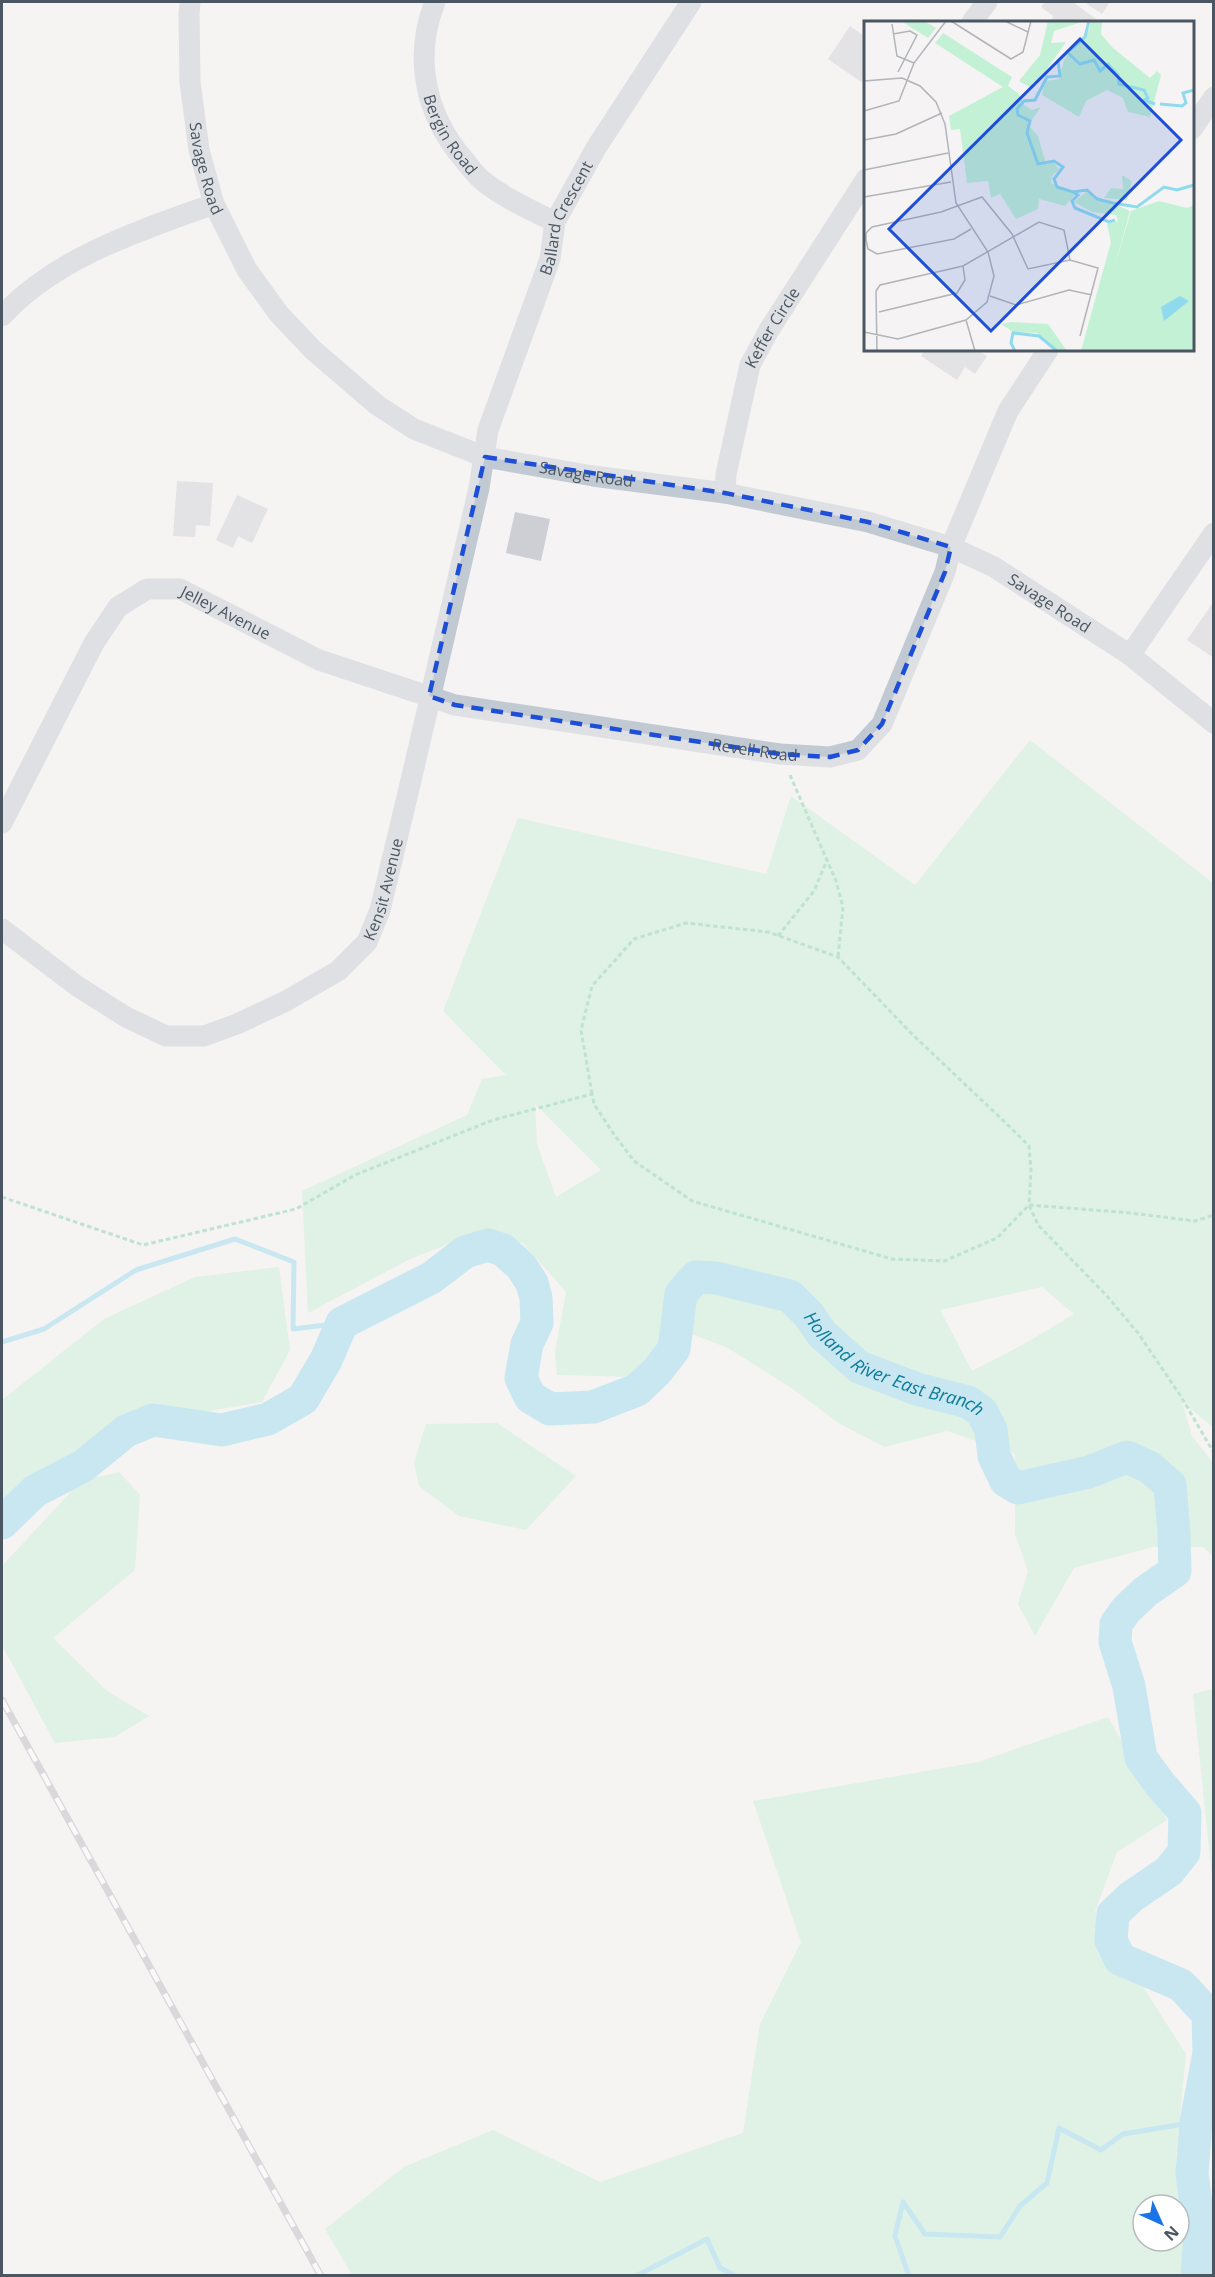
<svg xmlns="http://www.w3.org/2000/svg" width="1215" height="2277" font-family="'Open Sans',sans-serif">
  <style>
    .green { fill: #c3f1d5; fill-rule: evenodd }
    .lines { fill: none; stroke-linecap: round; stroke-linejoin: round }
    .stream { stroke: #90daee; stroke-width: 5 }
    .river { stroke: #90daee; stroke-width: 33 }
    .building { fill: #cdcfd5 }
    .path { stroke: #7ad0a6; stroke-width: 3; stroke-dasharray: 4.5 3; stroke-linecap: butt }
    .minor { stroke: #c1cad2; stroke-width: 21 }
    .rail-casing { stroke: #b5b8bd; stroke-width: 7 }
    .rail { stroke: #fff; stroke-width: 4.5; stroke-dasharray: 14; stroke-linecap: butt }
    .marked { fill: none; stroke: #1d4ed8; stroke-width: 4.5; stroke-dasharray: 12 8; stroke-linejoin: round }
    .labels { text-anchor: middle; stroke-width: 5; stroke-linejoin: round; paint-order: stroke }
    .street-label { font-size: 16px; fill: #4a5661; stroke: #fff }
    .water-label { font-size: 18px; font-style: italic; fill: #0c7c9b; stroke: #fff }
    .inset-river { fill: none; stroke: #90daee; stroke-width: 3 }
    .inset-road { fill: none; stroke: #b1b4b9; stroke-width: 1.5 }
    .view { fill: #1d4ed8; fill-opacity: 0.15; stroke: #1d4ed8; stroke-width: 3 }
    .inset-edge { fill: none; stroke: #4a5661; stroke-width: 3 }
  </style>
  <rect width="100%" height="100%" fill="#f5f3f3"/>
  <!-- green -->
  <g class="green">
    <path d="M1030 740 1213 883V1427L1182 1402 1192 1436 1213 1463V1556L1203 1547H1153L1074 1568 1035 1636 1018 1604 1028 1571 1015 1534V1454L947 1431 885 1447 840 1424 790 1387 728 1348 671 1326 639 1377 557 1375 555 1352 566 1292 523 1243 469 1236 410 1259 308 1313 302 1191 467 1115 482 1079 506 1075 443 1011 518 818 766 874 791 796 915 885ZM535 1104 601 1170 556 1197 537 1144ZM1042 1287 1074 1314 1026 1343 972 1371 940 1310Z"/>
    <path d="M279 1267 290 1350 262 1402 162 1419 117 1432 64 1468 2 1516V1400L104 1319 195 1277Z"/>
    <path d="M497 1423 576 1476 526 1530 459 1516 419 1486 414 1463 426 1424Z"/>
    <path d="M119 1472 140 1495 135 1570 53 1638 107 1691 149 1716 115 1737 55 1743 2 1645V1566L81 1481Z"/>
    <path d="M1213 1689H1214L1213 1887 1193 1694Z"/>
    <path d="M1108 1717 1167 1820 1117 1852 1095 1912 1186 2054 1176 2158 1192 2275H352L325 2229 404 2167 493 2130 600 2182 743 2133 760 2024 801 1942 753 1801 978 1762ZM1143 2205H1179V2241H1143Z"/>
  </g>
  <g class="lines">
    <!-- stream -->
    <g class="stream">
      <path d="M2 1342 44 1329 136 1270 235 1239 294 1262 293 1329 342 1323"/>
      <path d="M636 2276 707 2239 720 2268 736 2276"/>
      <path d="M909 2276 895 2236 903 2202 925 2234 1000 2237 1020 2206 1047 2183 1059 2128 1101 2150 1123 2134 1196 2122"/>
    </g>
    <!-- river -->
    <path class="river" id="s1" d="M2 1523 35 1491 83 1466 126 1431 153 1420 222 1430 268 1419 303 1399 326 1360 342 1323 431 1278 465 1252 488 1245 503 1250 521 1266 532 1283 536 1298 537 1323 527 1344 521 1378 530 1397 550 1409 593 1407 637 1390 657 1371 674 1349 681 1294 696 1277 716 1278 790 1296 809 1315 822 1334 859 1367 917 1389 968 1402 982 1412 991 1430 994 1456 1006 1481 1018 1488 1089 1472 1127 1457 1149 1467 1170 1485 1174 1534 1175 1571 1145 1592 1126 1610 1116 1624 1115 1642 1129 1686 1141 1758 1160 1784 1185 1813 1184 1852 1169 1871 1131 1897 1113 1914 1111 1940 1120 1959 1181 1985 1208 2014 1209 2053 1196 2122 1192 2174 1200 2235 1197 2276"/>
  </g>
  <!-- building -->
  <g class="building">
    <path d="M1045 2H1073L1096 19 1094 22H1051L1053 16 1041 7Z"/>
    <path d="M1084 2H1110L1102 14Z"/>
    <path d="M850 26 866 37V75L861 82 828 59Z"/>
    <path d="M925 350H977L987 356 975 374 965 367 957 380 921 356Z"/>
    <path d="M177 481 213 483 210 526 196 525 195 537 173 536Z"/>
    <path d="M237 495 268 509 252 543 238 536 233 548 216 540Z"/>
    <path d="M515 512 550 519 541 561 506 553Z"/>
    <path d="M1214 601V658L1187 640Z"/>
  </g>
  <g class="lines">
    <!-- path -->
    <g class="path">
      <path d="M790 775 836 881 843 907 838 957"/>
      <path d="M778 936 814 891 827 860"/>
      <path d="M592 1094 581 1030 592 986 634 939 686 923 768 932 838 957 912 1034 1010 1127 1029 1146 1031 1170 1029 1205 1131 1213 1195 1221 1214 1215"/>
      <path d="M2 1197 143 1245 296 1209 355 1175 493 1120 592 1094 594 1104 613 1133 634 1161 692 1201 892 1259 944 1261 997 1238 1029 1205 1038 1225 1107 1296 1138 1333 1180 1395 1214 1453"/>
    </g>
    <!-- minor -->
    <g class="minor">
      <path id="s2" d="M190 2 189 15 190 82 199 150 214 204 247 270 279 314 313 350 377 405 414 429 485 457 593 476 725 493 868 522 951 547 994 567 1130 655 1214 723"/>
      <path id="s3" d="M435 2C413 58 425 115 465 161 470 167 476 176 483 181 504 198 531 210 555 222"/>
      <path d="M972 22 987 2"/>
      <path d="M1192 129 1214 97"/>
      <path d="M2 316C56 257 141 230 214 204"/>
      <path id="s4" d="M725 493 726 474 750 365 769 330 866 179"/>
      <path d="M1130 655 1214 533"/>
      <path id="s5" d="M2 823 94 643 118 607 147 589H180L319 660 455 705 780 754 830 757 858 750 882 724 945 572 951 547 1008 411 1048 350"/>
      <path id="s6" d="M2 929 77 986 126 1017 166 1036H204L237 1024 286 1001 338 971 367 942 380 910 408 793 479 488 488 430 550 259 555 222 596 148 691 2"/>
    </g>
    <defs>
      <path id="rail" d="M2 1700 321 2276"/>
    </defs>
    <!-- rail casing -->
    <use href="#rail" class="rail-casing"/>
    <!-- rail -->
    <use href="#rail" class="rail"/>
  </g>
  <!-- marked area -->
  <path d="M0 0H1215V2277H0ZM485 457 725 493 868 522 951 547 945 572 882 724 858 750 830 757 780 754 455 705 429 696Z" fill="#f5f3f3" fill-opacity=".55" fill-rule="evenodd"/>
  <path class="marked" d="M485 457 725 493 868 522 951 547 945 572 882 724 858 750 830 757 780 754 455 705 429 696Z"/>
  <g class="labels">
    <!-- street labels -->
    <g class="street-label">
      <text dy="6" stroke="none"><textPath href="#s3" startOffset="140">Bergin Road</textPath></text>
      <text dy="6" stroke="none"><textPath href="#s2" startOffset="168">Savage Road</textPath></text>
      <text dy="6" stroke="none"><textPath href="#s6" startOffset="1178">Ballard Crescent</textPath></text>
      <text dy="6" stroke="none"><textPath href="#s4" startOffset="174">Keffer Circle</textPath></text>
      <text dy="6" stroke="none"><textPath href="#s2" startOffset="690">Savage Road</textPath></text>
      <text dy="6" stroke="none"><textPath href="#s2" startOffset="1176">Savage Road</textPath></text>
      <text dy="6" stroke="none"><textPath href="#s5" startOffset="364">Jelley Avenue</textPath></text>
      <text dy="6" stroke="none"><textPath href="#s5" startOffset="915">Revell Road</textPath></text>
      <text dy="6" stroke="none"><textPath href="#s6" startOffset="480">Kensit Avenue</textPath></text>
    </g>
    <!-- water labels -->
    <g class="water-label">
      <text dy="6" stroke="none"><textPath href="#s1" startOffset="1245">Holland River East Branch</textPath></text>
    </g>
  </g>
  <!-- overview -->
  <g transform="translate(864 21)">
    <rect width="330" height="330" fill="#f5f3f3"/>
    <path d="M37 0H60L72 7 64 17ZM184 0H221L190 10 187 22 202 21 169 68 155 60 176 34ZM227 0H238L237 13 249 27 286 57 293 50 297 54 286 96 264 91 259 77 243 69 222 80 215 96 178 74 181 60 195 58 200 39 225 9ZM79 12 148 56 144 65 155 73 160 84 168 89 177 86 164 104 174 115 182 143 189 141 195 148 188 155 187 162 211 174 201 185 175 178 174 188 152 198 136 173 127 177 124 160 103 162 96 108 87 109 85 95 139 66 71 22ZM258 154 268 160 263 179 240 177 247 167 259 168ZM222 171 266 190 250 248 267 190 295 180 323 187 330 184V330H217L247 221 243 203 254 200 252 194 228 191 210 181ZM147 301 184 303 203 330H190L173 312 149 311 137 303Z" fill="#c3f1d5"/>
    <path d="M316 275 325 280 300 300 297 286Z" fill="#90daee"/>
    <path class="inset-river" d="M225 0 221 16 194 40 196 55 183 56 171 79 160 80 153 88 154 94 166 100 163 112 174 143 190 140 199 146 190 158 193 166 209 171 223 169 233 178 249 182 273 186 300 166 313 169 330 164M204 32 216 43 230 39 236 50 244 43 254 54 255 63 280 69 284 77 280 79 291 83M296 83 318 85 322 82 319 72 330 69M209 171 214 174 208 180 211 187 245 201 251 199M151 330 147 322 149 312 175 315 193 330"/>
    <path class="inset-road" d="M87 0 147 38 159 31 167 0M141 0 164 11M28 3 33 35 50 42M29 13 46 10 53 14 34 51M0 60 38 57 56 65 72 81 81 103 92 182 124 231 130 255 123 281 102 299 34 318 0 311M0 90 35 80 50 42 82 0M0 119 32 113 78 92M0 149 84 132M0 176 87 161M107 208 90 218 13 233 4 228 2 219V212L8 206 77 191 118 176 148 213 164 248 206 239 234 247 216 315M126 275 152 284 205 269 228 274M15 291 93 272 101 259 99 245M102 299 111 330M13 330 12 270 16 264 99 245 175 201 200 209 206 239"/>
    <path class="view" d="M216 18 317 119 127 310 25 208Z"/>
    <rect width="330" height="330" class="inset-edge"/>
  </g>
  <!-- border -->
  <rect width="1215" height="2277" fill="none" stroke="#4a5661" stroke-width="6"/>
  <!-- north arrow -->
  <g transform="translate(1161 2223) rotate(135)"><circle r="28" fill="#ffffff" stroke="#b7bbc0" stroke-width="1.5"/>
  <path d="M0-4.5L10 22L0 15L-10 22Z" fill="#1a73e8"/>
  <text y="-9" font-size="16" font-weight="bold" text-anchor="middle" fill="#4a5661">N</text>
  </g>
</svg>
